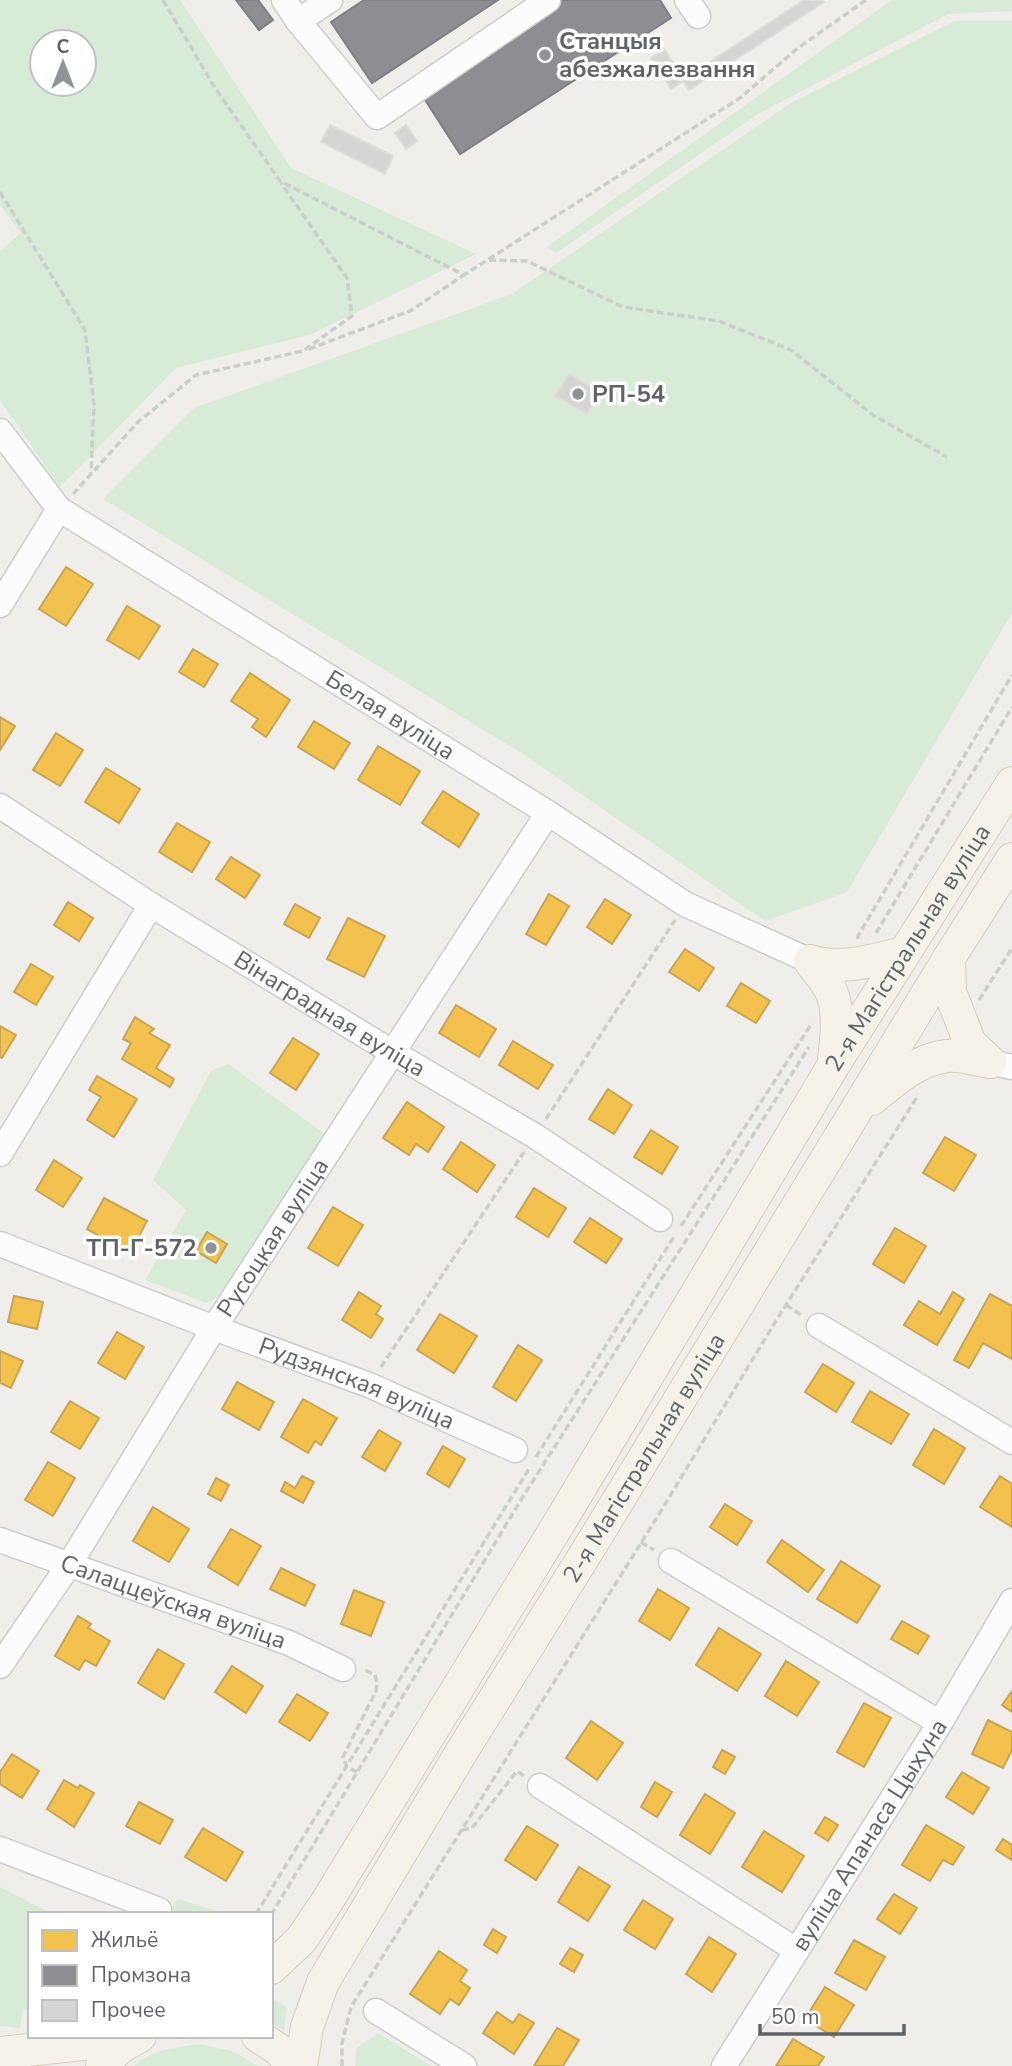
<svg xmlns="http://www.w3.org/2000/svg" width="1012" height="2066" font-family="'Nunito Sans',sans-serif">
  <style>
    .green { fill: #d8ebd6; fill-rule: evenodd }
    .homes { fill: #f2c14e; stroke: #c6a556; stroke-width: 2 }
    .industry { fill: #8d8d92; stroke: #7f8085; stroke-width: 2 }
    .building { fill: #d6d5d3; stroke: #deddd9; stroke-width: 2 }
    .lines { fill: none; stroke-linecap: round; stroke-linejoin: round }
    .minor-casing { stroke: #cbcccc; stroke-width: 27 }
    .major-casing { stroke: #d7ceb8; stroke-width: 34 }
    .path { stroke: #cacfcc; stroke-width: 3.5; stroke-dasharray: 7 3.5; stroke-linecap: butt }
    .minor { stroke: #fdfcfc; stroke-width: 24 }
    .major { stroke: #f4f2e9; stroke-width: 32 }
    .poi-dot { fill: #919496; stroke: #fff; stroke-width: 2.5 }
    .labels { text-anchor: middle; stroke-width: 7; stroke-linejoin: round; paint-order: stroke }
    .poi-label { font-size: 24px; font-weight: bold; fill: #5f6368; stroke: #fff; text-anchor: start }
    .street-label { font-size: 24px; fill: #5f6368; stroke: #fff }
  </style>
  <rect width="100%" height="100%" fill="#efeeea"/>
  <!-- green -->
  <g class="green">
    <path d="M0 0H180L291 168 476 254 310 335 176 368 60 487 0 400V251L21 233 0 205ZM42 42H84V84H42Z"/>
    <path d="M892 0H1012V11L948 14 758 114 556 253 547 247Z"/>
    <path d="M955 21H1012V613L847 892 765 921 523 754 103 499 194 408 512 294 791 103ZM569 374 600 392 587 414 556 396Z"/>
    <path d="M228 1064 325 1134 219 1296 206 1303 145 1280 186 1210 153 1180 211 1071ZM207 1233 227 1244 215 1263 196 1251Z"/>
    <path d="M0 1887 53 1914H30V2008L23 2010 20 2028 0 2026Z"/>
    <path d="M178 1899 227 1914H168Z"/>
    <path d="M271 1998 287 2007 284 2031 271 2024Z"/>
    <path d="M378 2033 431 2066H355L356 2049Z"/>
    <path d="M201 2044 235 2052 257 2066H134C153 2049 177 2047 201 2044Z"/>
  </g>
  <!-- homes -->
  <g class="homes">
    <path d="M66 567 93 584 66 626 39 609Z"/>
    <path d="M127 606 160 626 139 659 107 640Z"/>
    <path d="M193 649 218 664 204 687 179 672Z"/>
    <path d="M250 673 290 700 266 737 252 727 258 719 231 701Z"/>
    <path d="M0 717 15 726 0 750Z"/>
    <path d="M314 721 350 743 334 769 298 747Z"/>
    <path d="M56 733 83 750 60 786 33 770Z"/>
    <path d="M378 746 420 771 400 805 358 780Z"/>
    <path d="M106 768 140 789 119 823 85 802Z"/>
    <path d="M443 791 479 814 459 847 422 823Z"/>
    <path d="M177 823 210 842 192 872 159 852Z"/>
    <path d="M231 857 260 875 245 898 216 879Z"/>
    <path d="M549 894 569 906 546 945 526 934Z"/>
    <path d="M605 899 631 915 612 944 587 927Z"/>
    <path d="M68 902 93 918 79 941 54 925Z"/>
    <path d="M295 904 320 918 309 938 284 924Z"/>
    <path d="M348 918 385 936 364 977 327 959Z"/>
    <path d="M685 949 714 968 699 991 669 972Z"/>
    <path d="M31 964 53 977 36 1005 14 992Z"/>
    <path d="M741 983 770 1001 756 1023 727 1006Z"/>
    <path d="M456 1005 496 1029 479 1057 439 1033Z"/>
    <path d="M135 1017 154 1029 149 1033 170 1045 156 1068 174 1079 170 1087 122 1059 131 1043 123 1039Z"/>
    <path d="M0 1026 16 1035 2 1058 0 1057Z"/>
    <path d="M293 1038 319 1054 296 1090 270 1073Z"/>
    <path d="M513 1041 553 1065 538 1089 499 1065Z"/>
    <path d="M97 1076 137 1099 114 1137 87 1120 101 1097 89 1090Z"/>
    <path d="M608 1089 632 1105 614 1134 589 1119Z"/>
    <path d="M407 1102 444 1127 428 1152 416 1144 409 1155 383 1138Z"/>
    <path d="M651 1130 678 1147 662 1174 634 1157Z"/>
    <path d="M945 1137 976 1155 954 1191 923 1173Z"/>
    <path d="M461 1142 495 1165 477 1192 443 1169Z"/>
    <path d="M54 1160 82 1178 63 1207 36 1190Z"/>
    <path d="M534 1188 566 1208 548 1237 516 1217Z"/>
    <path d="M104 1198 147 1221 130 1253 87 1229Z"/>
    <path d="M333 1207 363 1225 338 1266 308 1248Z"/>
    <path d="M590 1218 622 1239 606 1263 574 1242Z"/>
    <path d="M895 1228 926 1246 904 1283 873 1264Z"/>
    <path d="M207 1232 227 1244 216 1263 196 1251Z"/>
    <path d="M359 1292 381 1306 376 1314 383 1319 371 1338 342 1320Z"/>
    <path d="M953 1292 964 1299 937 1345 904 1325 919 1301 940 1314Z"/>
    <path d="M990 1294 1012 1306V1359L983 1343 969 1368 954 1360Z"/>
    <path d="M14 1296 43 1302 37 1329 8 1322Z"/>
    <path d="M440 1314 477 1336 454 1373 417 1350Z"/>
    <path d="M117 1332 144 1347 125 1379 98 1363Z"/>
    <path d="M518 1345 542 1360 516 1401 493 1387Z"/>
    <path d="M0 1351 23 1361 11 1388 0 1383Z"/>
    <path d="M823 1364 854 1383 836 1412 805 1392Z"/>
    <path d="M237 1382 274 1402 259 1430 222 1409Z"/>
    <path d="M870 1391 909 1414 891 1444 852 1422Z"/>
    <path d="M303 1399 337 1418 321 1445 315 1441 308 1453 281 1437Z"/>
    <path d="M70 1401 99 1418 80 1449 51 1432Z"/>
    <path d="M934 1429 965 1448 944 1484 913 1465Z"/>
    <path d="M379 1430 401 1443 385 1471 362 1457Z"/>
    <path d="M443 1446 465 1459 449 1487 427 1474Z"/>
    <path d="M48 1462 75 1478 53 1516 25 1500Z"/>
    <path d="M302 1476 314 1482 303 1503 281 1491 285 1482 295 1488Z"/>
    <path d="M1000 1476 1012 1484V1527L980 1507Z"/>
    <path d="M216 1478 229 1485 221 1501 208 1494Z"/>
    <path d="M725 1504 752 1521 737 1545 710 1527Z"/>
    <path d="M153 1507 189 1529 169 1562 133 1541Z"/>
    <path d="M231 1529 261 1546 238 1585 208 1567Z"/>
    <path d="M782 1540 824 1570 808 1592 767 1562Z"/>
    <path d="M841 1561 880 1586 857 1623 817 1599Z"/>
    <path d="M281 1568 315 1585 305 1606 270 1589Z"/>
    <path d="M658 1589 689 1608 670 1640 639 1621Z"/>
    <path d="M354 1590 384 1602 371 1636 341 1624Z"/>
    <path d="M78 1616 91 1624 88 1628 110 1641 96 1666 85 1660 79 1670 55 1656Z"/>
    <path d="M902 1621 929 1636 918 1654 891 1639Z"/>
    <path d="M719 1628 761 1654 737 1691 696 1665Z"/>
    <path d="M158 1649 184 1664 164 1699 138 1683Z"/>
    <path d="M786 1661 819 1682 797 1716 765 1696Z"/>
    <path d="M232 1666 263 1686 246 1713 215 1692Z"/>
    <path d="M1012 1691V1712L1002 1705Z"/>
    <path d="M297 1694 328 1713 310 1741 279 1722Z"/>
    <path d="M864 1703 891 1718 864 1767 837 1752Z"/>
    <path d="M988 1720 1012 1732V1750L1003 1768 972 1754Z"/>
    <path d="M591 1721 623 1743 597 1780 566 1758Z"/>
    <path d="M722 1750 735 1757 725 1774 713 1767Z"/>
    <path d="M12 1754 39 1771 22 1798 0 1784V1772Z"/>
    <path d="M962 1772 989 1788 973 1814 946 1797Z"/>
    <path d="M64 1780 78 1788 80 1785 94 1793 74 1827 47 1809Z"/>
    <path d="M655 1782 672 1792 657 1817 641 1807Z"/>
    <path d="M705 1794 735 1813 710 1854 680 1835Z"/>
    <path d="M139 1802 173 1820 160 1844 126 1826Z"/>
    <path d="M825 1817 838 1825 828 1841 815 1833Z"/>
    <path d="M926 1825 964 1847 953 1865 943 1860 930 1881 902 1865Z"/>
    <path d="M527 1826 558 1845 536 1880 505 1860Z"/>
    <path d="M203 1828 243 1852 226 1881 185 1857Z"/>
    <path d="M764 1831 804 1856 782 1892 742 1867Z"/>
    <path d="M1003 1839 1012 1845V1860L996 1850Z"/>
    <path d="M579 1867 610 1886 588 1921 558 1902Z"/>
    <path d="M894 1894 917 1908 900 1934 877 1919Z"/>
    <path d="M643 1900 673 1919 655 1949 624 1930Z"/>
    <path d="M493 1929 506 1937 497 1953 484 1945Z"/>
    <path d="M709 1937 736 1954 712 1992 686 1974Z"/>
    <path d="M854 1940 885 1957 866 1990 835 1973Z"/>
    <path d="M570 1948 583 1955 574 1972 560 1964Z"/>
    <path d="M439 1951 467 1970 460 1981 470 1988 459 2005 450 1999 440 2014 410 1994Z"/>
    <path d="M825 1987 854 2005 834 2037 805 2019Z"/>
    <path d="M497 2012 513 2023 519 2014 534 2023 514 2054 483 2033Z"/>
    <path d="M557 2028 579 2040 563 2066H534Z"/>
    <path d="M793 2039 824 2057 818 2066H776Z"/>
  </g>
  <!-- industry -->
  <g class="industry">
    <path d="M236 0H258L273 20 259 30Z"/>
    <path d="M364 0H498L372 83 331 22Z"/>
    <path d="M563 0H660L671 18 460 154 420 92Z"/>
  </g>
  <!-- building -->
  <g class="building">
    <path d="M804 0H822L824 2 689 90 683 81 671 89 651 58 664 49 684 79Z"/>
    <path d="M330 125 393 156 385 174 321 142Z"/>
    <path d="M406 125 417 141 406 149 395 133Z"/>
    <path d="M569 374 600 392 587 414 555 396Z"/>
  </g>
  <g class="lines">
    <defs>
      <g id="minor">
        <path d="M284 0 298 21 377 117 548 0"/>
        <path d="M687 0 698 16"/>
        <path d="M298 21 330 0"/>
        <path id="s1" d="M0 431 59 509 548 813 685 904 810 961"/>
        <path d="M0 605 59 509"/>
        <path id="s2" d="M0 806 151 905 392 1052 535 1136 660 1219"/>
        <path d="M990 1062 1012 1067"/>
        <path d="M0 1154 151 905"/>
        <path id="s3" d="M0 1244 214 1328 369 1385 515 1450"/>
        <path d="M819 1326 1012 1442"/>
        <path id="s4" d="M0 1540 289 1643 343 1669"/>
        <path d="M671 1561 940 1723"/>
        <path id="s5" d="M0 1666 69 1565 214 1328 548 813"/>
        <path d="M540 1786 796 1950"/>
        <path d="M0 1849 159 1910"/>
        <path d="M376 2011 464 2066"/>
        <path id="s6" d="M724 2066 940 1723 1012 1601"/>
      </g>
      <g id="major">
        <path d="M949 958 950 992 970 1043 990 1062"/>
        <path d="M810 961C816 970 825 979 830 989 841 1011 836 1038 834 1061"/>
        <path d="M810 961C840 971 874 960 904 953"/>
        <path d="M872 1099C894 1081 918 1059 947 1056 960 1054 977 1060 990 1062"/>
        <path id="s7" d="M271 1968 301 1940 326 1903 564 1515 833 1066 1012 783"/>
        <path d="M258 2036 279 2050 293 2066"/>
        <path d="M0 2053 92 2043 117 2036"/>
        <path d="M102 2066 119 2048 140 2036"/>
        <path id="s8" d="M301 2066 307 2027 323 1982 464 1748 588 1550 949 958 1012 859"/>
      </g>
    </defs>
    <!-- minor casing -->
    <use href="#minor" class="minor-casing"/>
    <!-- major casing -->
    <use href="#major" class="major-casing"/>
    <!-- path -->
    <g class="path">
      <path d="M163 0 215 88 280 181 464 275 740 98 798 48 866 0"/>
      <path d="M0 192 85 330 94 405 91 473"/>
      <path d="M489 260 527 261 623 307 719 321 791 350 873 415 947 457"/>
      <path d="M309 349 410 311 464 275"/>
      <path d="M73 494 138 422 196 375 303 351 352 316 347 278 281 183"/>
      <path d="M876 933 1012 707"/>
      <path d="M858 939V936L1012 675"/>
      <path d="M979 1000 1012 948"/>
      <path d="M546 1119 675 920"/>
      <path d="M681 1226 812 1023"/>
      <path d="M786 1305 803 1316"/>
      <path d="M381 1367 524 1152"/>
      <path d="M536 1457 675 1235"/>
      <path d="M641 1542 654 1550"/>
      <path d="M357 1772 347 1767 343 1757 376 1691 377 1683 375 1675 363 1669"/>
      <path d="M462 1830 472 1828 517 1771 524 1776"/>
      <path d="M256 1914 530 1467"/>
      <path d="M271 1915 524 1495 809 1047"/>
      <path d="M342 2066V2043L351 2007 656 1519 774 1324 917 1097"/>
    </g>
    <!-- minor -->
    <use href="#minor" class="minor"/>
    <!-- major -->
    <use href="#major" class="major"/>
  </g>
  <!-- markers -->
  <g class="poi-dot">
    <circle cx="545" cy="55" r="7"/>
    <circle cx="578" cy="394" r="7"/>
    <circle cx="211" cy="1248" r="7"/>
  </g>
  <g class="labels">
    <!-- poi labels -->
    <g class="poi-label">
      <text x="559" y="49">Станцыя<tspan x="559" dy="28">абезжалезвання</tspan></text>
      <text x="592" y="402">РП-54</text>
      <text x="197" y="1256" text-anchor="end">ТП-Г-572</text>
    </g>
    <!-- street labels -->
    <g class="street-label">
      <text dy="8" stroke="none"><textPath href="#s1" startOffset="488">Белая вуліца</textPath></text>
      <text dy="8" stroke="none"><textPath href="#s7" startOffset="1204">2-я Магістральная вуліца</textPath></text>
      <text dy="8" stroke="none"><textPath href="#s2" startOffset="390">Вінаградная вуліца</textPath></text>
      <text dy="8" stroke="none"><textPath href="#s5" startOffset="508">Русоцкая вуліца</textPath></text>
      <text dy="8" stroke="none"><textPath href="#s3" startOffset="383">Рудзянская вуліца</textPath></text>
      <text dy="8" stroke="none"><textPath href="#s8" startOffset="702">2-я Магістральная вуліца</textPath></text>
      <text dy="8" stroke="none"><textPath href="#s4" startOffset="184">Салаццеўская вуліца</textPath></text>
      <text dy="8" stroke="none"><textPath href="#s6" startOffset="273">вуліца Апанаса Цыхуна</textPath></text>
    </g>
  </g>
  <!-- legend -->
  <rect x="28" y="1912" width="245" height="126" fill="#ffffff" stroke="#bfc1c3" stroke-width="2"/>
  <rect x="42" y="1930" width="35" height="21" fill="#f2c14e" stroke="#bfc1c3" stroke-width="2"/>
  <text x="91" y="1947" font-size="21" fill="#5f6368">Жильё</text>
  <rect x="42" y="1965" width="35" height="21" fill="#8d8d92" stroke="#bfc1c3" stroke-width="2"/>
  <text x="91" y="1982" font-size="21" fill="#5f6368">Промзона</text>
  <rect x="42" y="2000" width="35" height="21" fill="#d6d5d3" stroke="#bfc1c3" stroke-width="2"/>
  <text x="91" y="2017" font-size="21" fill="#5f6368">Прочее</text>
  <!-- north arrow -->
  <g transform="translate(63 63)"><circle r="33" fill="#ffffff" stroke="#bfc1c3" stroke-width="2"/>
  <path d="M0-5L12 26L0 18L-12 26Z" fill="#919496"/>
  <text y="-10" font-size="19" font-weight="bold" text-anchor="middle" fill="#5f6368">С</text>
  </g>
  <!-- scale -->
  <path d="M760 2024v10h144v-10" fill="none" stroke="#5f6368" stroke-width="3.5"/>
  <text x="771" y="2024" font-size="21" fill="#5f6368" stroke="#ffffff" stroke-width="5" paint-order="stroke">50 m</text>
</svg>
